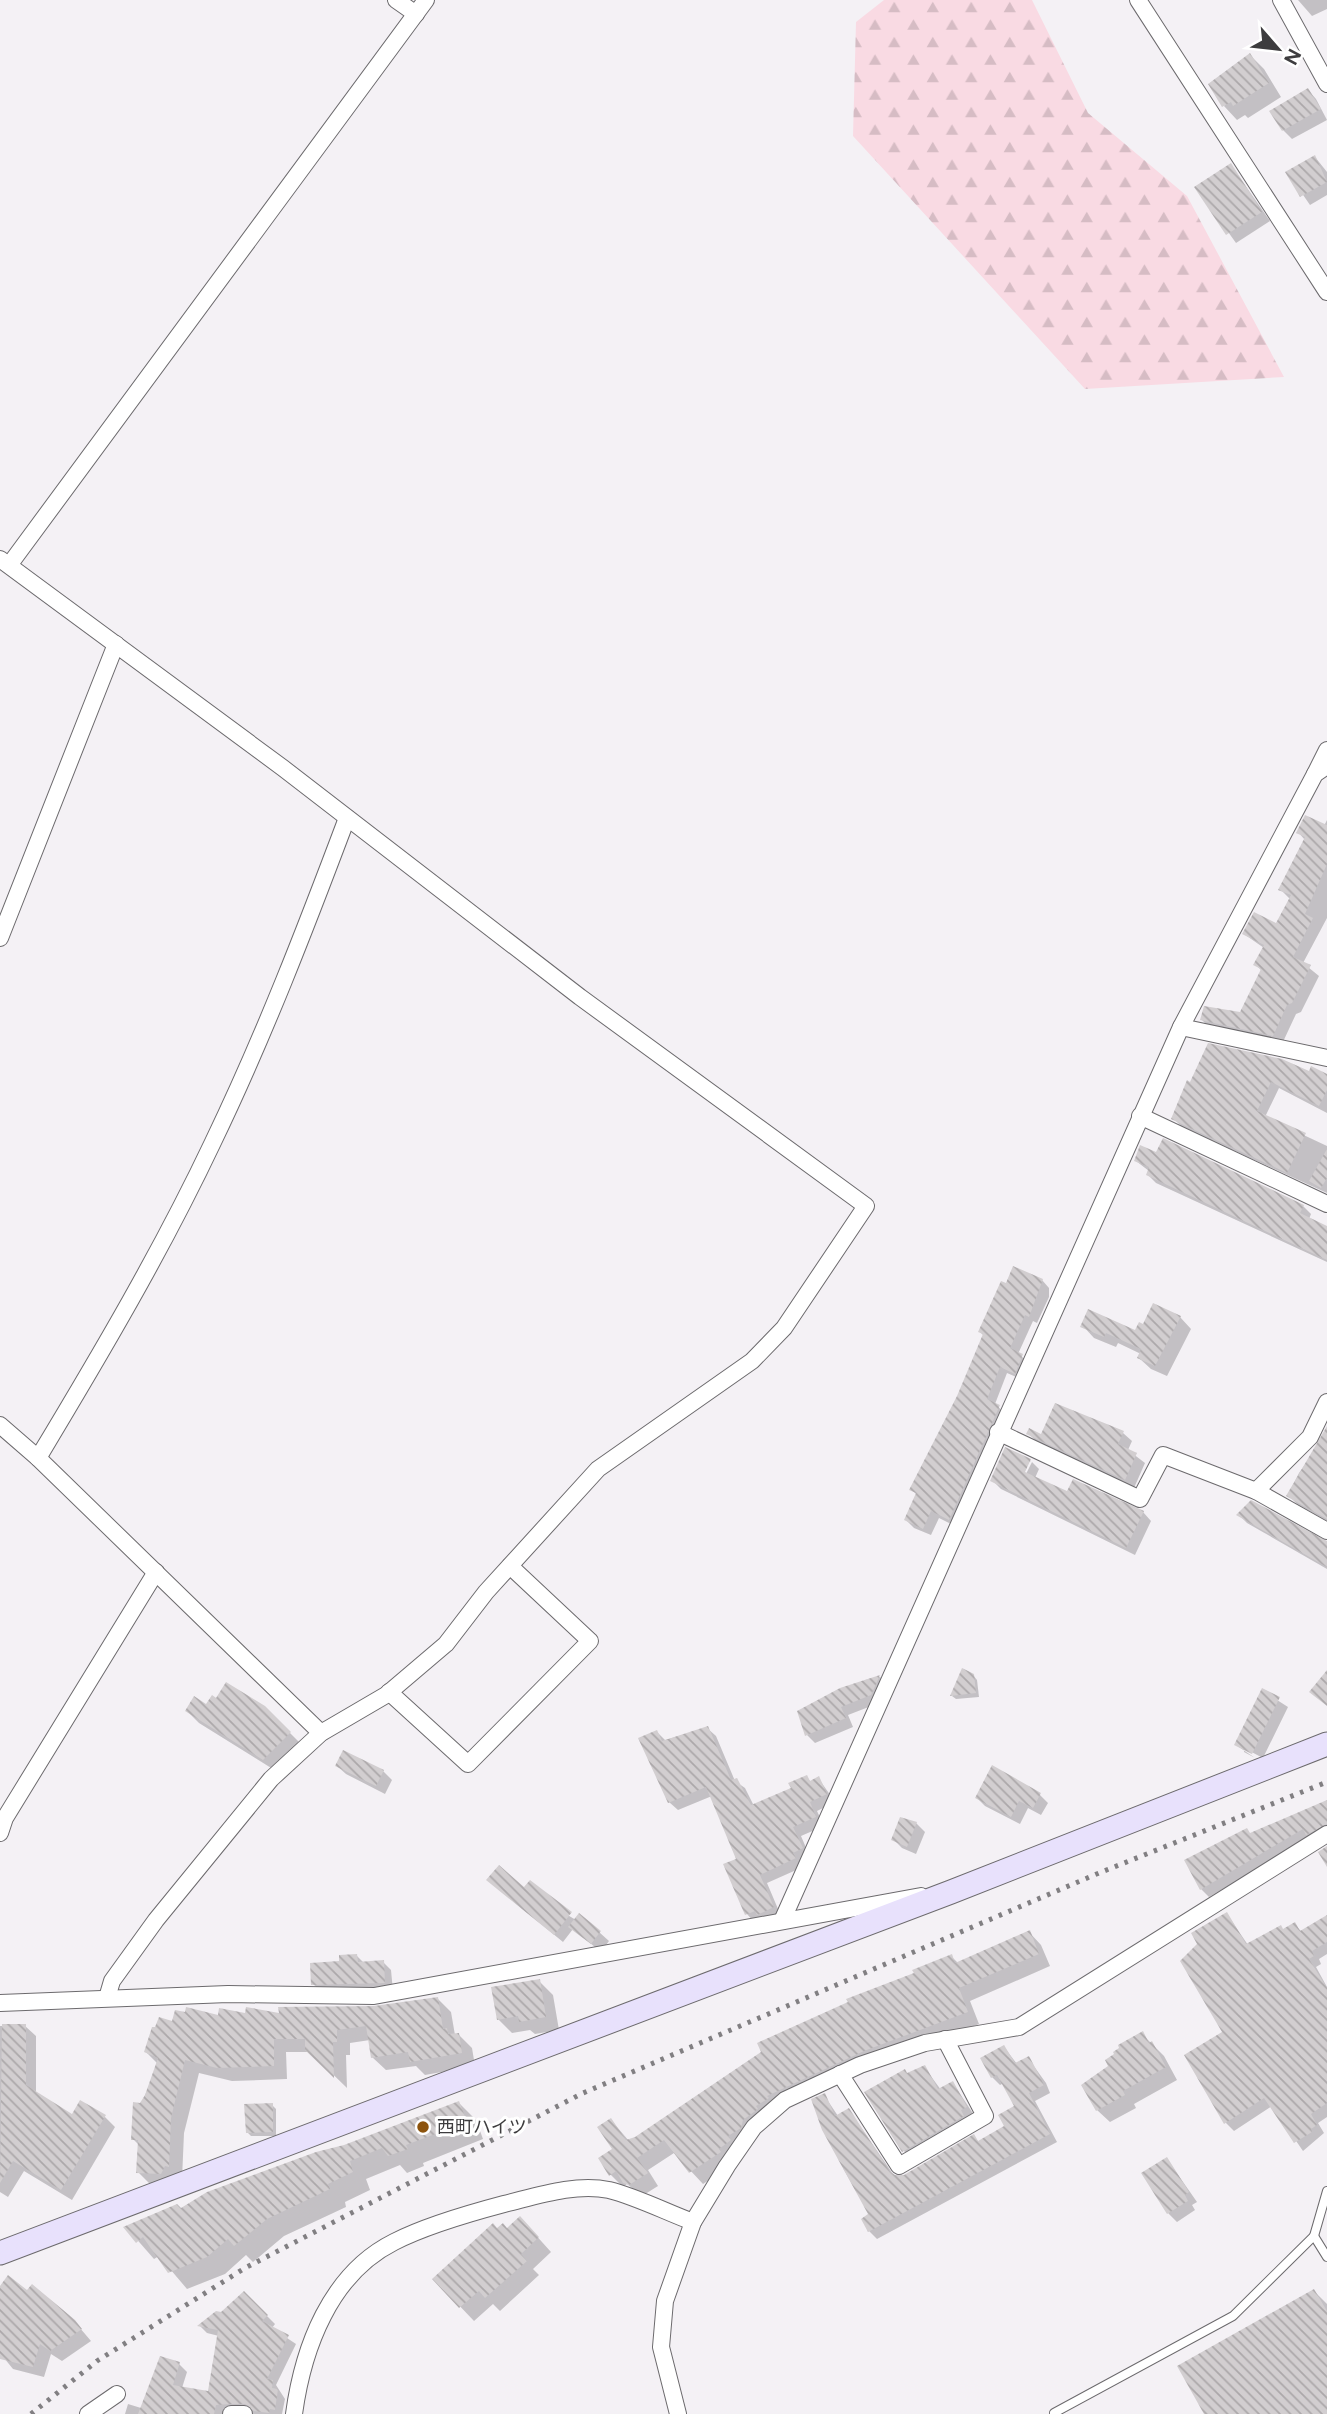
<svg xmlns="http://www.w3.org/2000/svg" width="1327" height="2414" font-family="Figtree,'Noto Sans JP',sans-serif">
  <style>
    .forest { fill: url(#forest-firs) }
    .shadow { fill: #0003; fill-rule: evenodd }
    .building { fill: url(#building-back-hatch) }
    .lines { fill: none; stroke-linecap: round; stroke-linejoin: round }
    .lane-casing { stroke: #6c6a6d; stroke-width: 10 }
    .street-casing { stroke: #6c6a6d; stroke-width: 18 }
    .secondary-casing { stroke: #6c6a6d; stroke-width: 25 }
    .lane { stroke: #fff; stroke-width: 8 }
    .street { stroke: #fff; stroke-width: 16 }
    .secondary { stroke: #e8e1fc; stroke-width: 23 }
    .rail { stroke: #817f82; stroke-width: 5; stroke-dasharray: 3.5 7; stroke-linecap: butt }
    .poi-dot { fill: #8d540e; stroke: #fff; stroke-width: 2.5 }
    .labels { text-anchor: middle; stroke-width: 6; stroke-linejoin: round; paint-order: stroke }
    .poi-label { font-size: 18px; fill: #3d3c3e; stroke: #fff; text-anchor: start }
  </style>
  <defs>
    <pattern id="forest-firs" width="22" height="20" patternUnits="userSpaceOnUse" patternTransform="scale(1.75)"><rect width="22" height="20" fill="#f9dae3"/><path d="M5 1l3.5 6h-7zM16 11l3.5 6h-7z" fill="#d6bcc4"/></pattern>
    <pattern id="building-back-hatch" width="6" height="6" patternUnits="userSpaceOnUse" patternTransform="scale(1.75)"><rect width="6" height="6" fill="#d2ced0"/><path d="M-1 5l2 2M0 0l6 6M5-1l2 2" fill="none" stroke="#aca8aa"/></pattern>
  </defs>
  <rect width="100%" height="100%" fill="#f4f1f5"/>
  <!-- forest -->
  <path class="forest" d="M884 0H1032L1088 113 1187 196 1284 377 1085 389 853 136 856 22Z"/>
  <!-- shadow -->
  <g class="shadow">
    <path d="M1298 0H1327V9L1312 16Z"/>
    <path d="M1250 55 1264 69 1281 97 1248 118 1245 115 1237 120 1224 106Z"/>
    <path d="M1308 90 1316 99 1327 120 1292 139 1283 130Z"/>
    <path d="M1315 157 1327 172V195L1310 205 1288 173Z"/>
    <path d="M1231 165 1270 221 1236 243 1196 187Z"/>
    <path d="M1327 820V918L1303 963 1319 976 1301 1012 1296 1014 1282 1044 1211 1029 1202 1020 1241 1014 1262 971 1255 964 1264 948 1244 934 1276 925 1290 899 1280 889 1305 840 1298 832 1324 826Z"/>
    <path d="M1310 1074 1327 1076V1113L1279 1088 1265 1117 1327 1146V1193L1182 1127 1174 1119 1188 1083Z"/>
    <path d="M1164 1141 1303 1206 1311 1214 1309 1219 1327 1228V1262L1156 1183 1148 1175 1149 1171 1136 1161 1157 1154Z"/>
    <path d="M1042 1280 1049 1288V1297L1037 1323 1033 1321 1018 1354 1030 1363 1023 1380 1007 1373 995 1404 1006 1414 957 1527 939 1518 931 1535 914 1528 906 1520 917 1495 911 1489 958 1397 984 1336 980 1332 1007 1285Z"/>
    <path d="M1180 1317 1191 1329 1167 1376 1151 1369 1139 1358 1141 1354 1118 1343 1116 1347 1094 1338 1083 1326 1136 1332 1144 1326Z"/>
    <path d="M1056 1405 1123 1433 1132 1441 1128 1450 1145 1463 1134 1488 1037 1442 1028 1433 1042 1436Z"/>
    <path d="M1319 1445 1327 1451V1521L1297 1504 1288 1495 1299 1473Z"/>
    <path d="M1006 1449 1031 1462H1028L1020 1479 1023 1480 1032 1462 1039 1469 1035 1478 1068 1493 1074 1481 1143 1512 1151 1521 1135 1555 1001 1489 992 1480Z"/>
    <path d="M1239 1515 1327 1542V1569L1247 1523Z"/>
    <path d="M973 1675 977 1680 979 1697 956 1699 952 1696Z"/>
    <path d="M880 1677 888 1685 879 1703 848 1715 853 1727 815 1743 807 1735 865 1680Z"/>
    <path d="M1263 1691 1288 1707 1261 1762 1236 1745ZM1244 1748 1261 1757 1259 1760 1244 1752Z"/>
    <path d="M206 1706 264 1707 302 1745 276 1771 199 1723 187 1711Z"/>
    <path d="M707 1728 716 1736 735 1781 745 1788 754 1806 793 1789 806 1777 811 1782 819 1779 835 1802 817 1811 824 1826 801 1836 810 1857 803 1867 767 1883 781 1916 755 1923 747 1914 738 1860 712 1796 678 1810 669 1802 657 1732 665 1740Z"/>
    <path d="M337 1766 383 1771 392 1780 385 1794 346 1774Z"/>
    <path d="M1039 1794 1048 1803 1041 1815 1028 1808 1020 1824 985 1806 977 1798Z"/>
    <path d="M1327 1813V1836L1311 1837 1209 1897 1201 1889 1251 1834Z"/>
    <path d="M916 1823 925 1832 916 1854 902 1848 893 1839Z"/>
    <path d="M497 1888 525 1890 576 1920 580 1915 609 1941 601 1952 573 1929 563 1942Z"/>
    <path d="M1227 1914 1248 1945 1295 1925 1302 1932 1327 1922V1954L1319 1959 1321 1964 1316 1967 1327 1987V2117L1318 2123 1324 2133 1303 2151 1272 2106 1234 2131 1226 2123 1187 2056 1225 2032Z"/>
    <path d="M1029 1932 1041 1945 1050 1966 970 2001 979 2024 877 2063 778 2108 755 2132 732 2165 703 2184 674 2153 648 2170 658 2186 642 2196 627 2184 623 2187 610 2174 614 2149 611 2120 629 2141 916 1974 951 1956 958 1963Z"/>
    <path d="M357 1956 364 1963 383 1962 391 1970 393 1991 322 1992 313 1984 341 1963Z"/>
    <path d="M539 1981 553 1995 559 2030 535 2034 530 2030 512 2033 498 2019Z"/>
    <path d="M437 1998 451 2012 455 2035H459L472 2048 475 2066 425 2075 416 2066 386 2070 372 2057 370 2040 350 2043V2055H346L347 2088 310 2052H286L287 2079 232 2081 199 2073 184 2133 182 2179 152 2186 138 2172 139 2145 133 2139 141 2105 158 2064 146 2052 173 2023 247 2015 374 2008Z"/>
    <path d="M0 2026H25L36 2036V2094L72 2117 104 2116 115 2127 72 2200 24 2171 8 2197 0 2192Z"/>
    <path d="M1142 2034 1164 2056 1177 2080 1134 2104 1136 2108 1110 2122 1097 2110 1110 2066Z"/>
    <path d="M1004 2047 1017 2064 1028 2058 1046 2083 1050 2093 1035 2101 1057 2142 877 2239 869 2231 870 2215 844 2170 814 2100 824 2095 838 2116 849 2110 895 2177H905L974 2137 979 2142 1006 2126 1017 2107 1004 2083 1000 2085 992 2077 982 2059Z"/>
    <path d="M925 2068 941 2090 953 2083 974 2115 912 2159 904 2151 908 2074Z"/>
    <path d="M459 2103 476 2120 483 2139 423 2163 424 2166 407 2173 400 2165 366 2179 370 2190 345 2202 346 2207 284 2236 253 2262 246 2255 225 2274 187 2289 159 2256 154 2259 126 2227 181 2210Z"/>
    <path d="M272 2105 276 2109V2136H251L247 2132Z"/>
    <path d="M1167 2159 1197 2202 1192 2205 1195 2210 1177 2222 1168 2213Z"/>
    <path d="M497 2231 533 2232 551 2252 533 2269 539 2275 500 2311 493 2304 474 2321 434 2279Z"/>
    <path d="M0 2288 27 2293 74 2321 91 2341 62 2361 51 2354 44 2377 13 2369 0 2353Z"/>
    <path d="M1314 2291 1327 2304V2414H1206Z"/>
    <path d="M244 2293 275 2324 272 2328 296 2344 276 2385 285 2399 282 2414H125L128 2404 141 2408 179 2364 187 2372 182 2388 209 2393 219 2336 207 2333 200 2326 222 2314Z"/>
  </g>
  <!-- building -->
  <g class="building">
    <path d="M1250 53 1269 83 1233 106 1231 102 1222 107 1208 84Z"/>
    <path d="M1308 88 1321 109 1282 131 1269 111Z"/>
    <path d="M1315 155 1327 182 1300 197 1285 172Z"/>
    <path d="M1231 163 1262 212 1226 235 1194 187Z"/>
    <path d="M1305 815 1327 825V864L1305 914 1313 918 1293 957 1311 965 1292 1003 1287 1005 1273 1036 1200 1020 1204 1006 1240 1012 1261 969 1253 965 1264 945 1242 934 1254 912 1276 923 1291 895 1278 890 1305 837 1296 833Z"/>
    <path d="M1208 1043 1282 1059 1309 1071 1311 1066 1327 1074V1090L1319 1106 1271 1082 1257 1111 1306 1133 1287 1173 1171 1119 1187 1080 1190 1082Z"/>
    <path d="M1163 1138 1304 1205 1300 1213 1327 1226V1260L1146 1175 1149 1167 1134 1161 1140 1145 1156 1152Z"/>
    <path d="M1327 1149V1178L1321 1188 1309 1181Z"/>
    <path d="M1013 1266 1043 1279 1029 1317 1025 1315 1010 1348 1023 1354 1015 1374 1000 1367 987 1399 1000 1405 949 1520 931 1511 923 1529 904 1520 916 1493 909 1490 957 1396 983 1334 978 1332 1001 1281 1006 1283Z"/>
    <path d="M1153 1303 1181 1316 1155 1366 1137 1358 1141 1349 1106 1333 1104 1337 1080 1327 1088 1309 1135 1330 1139 1322 1143 1324Z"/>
    <path d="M1055 1403 1124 1431 1118 1444 1137 1453 1125 1480 1026 1434 1029 1428 1041 1434Z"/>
    <path d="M1327 1426V1519L1286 1496Z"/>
    <path d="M1005 1447 1031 1459 1025 1472 1067 1491 1073 1479 1144 1511 1126 1548 990 1481Z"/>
    <path d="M1251 1500 1327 1541V1567L1236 1515Z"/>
    <path d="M962 1668 974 1674 976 1693 950 1696Z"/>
    <path d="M1327 1670V1706L1309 1692Z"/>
    <path d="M880 1675 871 1695 841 1707 846 1718 805 1736 797 1711 840 1688Z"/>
    <path d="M226 1682 265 1706 291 1732 263 1760 185 1711 194 1696 206 1704 212 1695 216 1698Z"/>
    <path d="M1262 1688 1280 1697 1252 1754 1234 1745Z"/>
    <path d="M708 1726 731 1780 737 1778 751 1805 791 1788 788 1783 807 1775 810 1781 819 1776 827 1794 810 1802 816 1817 793 1827 803 1848 793 1853 796 1858 760 1875 774 1907 757 1915 755 1911 745 1915 723 1864 736 1859 706 1787 668 1803 638 1738 657 1730 662 1741Z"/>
    <path d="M343 1750 384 1770 376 1786 335 1766Z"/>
    <path d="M992 1765 1041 1793 1033 1808 1019 1801 1011 1817 975 1798Z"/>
    <path d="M1327 1800V1824L1306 1835 1303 1829 1200 1890 1184 1860 1247 1828 1250 1833Z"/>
    <path d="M900 1817 917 1822 907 1847 891 1840Z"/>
    <path d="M1327 1846V1867L1318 1852Z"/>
    <path d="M499 1865 524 1887 530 1880 572 1912 554 1935 486 1880Z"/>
    <path d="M1227 1912 1246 1944 1281 1925 1283 1929 1295 1922 1300 1931 1327 1915V1942L1312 1951 1314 1956 1309 1959 1327 1988V2103L1311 2114 1317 2125 1311 2129 1312 2132 1294 2143 1264 2098 1224 2124 1184 2055 1222 2032 1180 1961 1197 1944 1191 1933Z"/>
    <path d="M579 1913 601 1931 591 1944 568 1927Z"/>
    <path d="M1030 1930 1039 1954 959 1988 968 2012 864 2051 767 2096 769 2098 756 2106 758 2109 743 2120 741 2128 728 2136 731 2140 719 2149 721 2152 689 2173 664 2140 637 2158 648 2173 629 2185 623 2183 616 2171 609 2176 598 2158 612 2149 597 2127 611 2118 626 2140 635 2137 761 2052 757 2043 848 2002 846 1999 914 1973 912 1970 952 1954 955 1963Z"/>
    <path d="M357 1954 358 1962 384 1960 385 1983 311 1985 310 1963 339 1961V1955Z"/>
    <path d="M540 1979 546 2017 519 2022 518 2016 497 2020 491 1987Z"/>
    <path d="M438 1997 443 2029 447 2028 448 2034 459 2033 462 2053 410 2062 408 2052 371 2058 366 2026 337 2030V2042H333L334 2078 305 2050V2039H274V2066L217 2068 185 2060 171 2118 169 2167 165 2166 161 2174 136 2173 138 2140H131L133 2102 140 2103 145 2095 158 2058 144 2052 152 2027H155L159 2017 172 2021 175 2010 185 2012 186 2007 218 2015 219 2008 245 2013 246 2007 279 2013 278 2007 374 2006Z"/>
    <path d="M2 2024H26V2085L72 2114 80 2100 106 2115 61 2190 13 2161 0 2183Z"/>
    <path d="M1143 2031 1149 2043 1152 2041 1166 2067 1123 2091 1125 2095 1096 2111 1081 2085 1108 2066 1105 2060 1114 2054 1113 2052 1119 2048 1118 2045Z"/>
    <path d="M1004 2045 1015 2063 1029 2056 1038 2073 1044 2085 1029 2093 1050 2134 868 2232 861 2219 868 2214 822 2130 811 2099 825 2093 835 2116 849 2108 890 2172 895 2175H904L974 2134 978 2141 1004 2126 998 2115 1014 2106 997 2075 991 2078 980 2058Z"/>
    <path d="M925 2065 938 2089 953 2081 967 2107 961 2110 964 2116 902 2152 864 2092 905 2069 907 2073Z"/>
    <path d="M459 2101 467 2122 406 2145 408 2149 388 2156 382 2148 350 2161 353 2172 328 2184 330 2189 267 2219 234 2246 228 2239 207 2257 168 2273 143 2237 136 2243 123 2227 177 2204 181 2208 207 2192 316 2152 344 2145Z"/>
    <path d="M273 2103V2132L246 2133 244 2104Z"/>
    <path d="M1167 2157 1189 2192 1185 2195 1188 2201 1167 2214 1141 2173Z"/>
    <path d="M520 2216 539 2237 521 2254 527 2261 485 2298 479 2291 459 2308 432 2279 493 2223 497 2228 503 2223 507 2228Z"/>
    <path d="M8 2275 27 2290 32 2284 75 2320 82 2329 50 2351 40 2344 33 2367 0 2359V2286Z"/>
    <path d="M1314 2289 1327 2311V2414H1204L1177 2366Z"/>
    <path d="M244 2291 268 2315 262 2321 289 2335 267 2379 273 2380 272 2388 278 2389 275 2410 270 2409 269 2413 254 2411 245 2404H231L216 2405 214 2414H138L160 2356 180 2362 173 2385 208 2391 218 2330 197 2326 216 2311 221 2312Z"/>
  </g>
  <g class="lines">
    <defs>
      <g id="lane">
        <path d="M1314 2236 1327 2257"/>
        <path d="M1054 2413 1233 2316 1314 2236 1327 2191"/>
      </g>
      <g id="street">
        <path d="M396 0 416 14"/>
        <path d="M1138 0 1327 292"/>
        <path d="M1281 0 1327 84"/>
        <path d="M0 559 283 768 580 997 866 1206 784 1328 752 1361 598 1469 486 1592 446 1644 386 1695 321 1733 271 1779 156 1920 112 1981 107 1998"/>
        <path d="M10 564 426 0"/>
        <path d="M1315 774 1327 750"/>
        <path d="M0 938 116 644"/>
        <path d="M1181 1027 1327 1058"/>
        <path d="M1140 1116 1327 1204"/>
        <path d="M0 1425 38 1458 321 1733"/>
        <path d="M998 1432 1140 1499 1163 1455 1256 1491 1327 1531"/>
        <path d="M38 1458C100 1355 162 1250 213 1142 264 1036 306 927 347 818"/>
        <path d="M1256 1491 1310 1437 1327 1402"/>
        <path d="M389 1692 468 1764 590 1641 510 1566"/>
        <path d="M0 1833 5 1818 156 1572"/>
        <path d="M782 1921 1181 1027 1315 774 1327 766"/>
        <path d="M0 2003 228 1994 374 1996 921 1896"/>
        <path d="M840 2074 899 2166 985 2116 945 2039"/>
        <path d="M88 2414 117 2394"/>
        <path d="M231 2414H244"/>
        <path d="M294 2414C303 2348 330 2274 394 2242 425 2226 470 2213 504 2204 537 2196 575 2183 609 2190 637 2197 666 2212 693 2222"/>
        <path d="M678 2414 661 2347 665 2301 693 2222 727 2166 754 2127 785 2100 860 2065 925 2043 1019 2027 1327 1834"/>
      </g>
      <path id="secondary" d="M0 2253 951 1892 1327 1744"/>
    </defs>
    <!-- lane casing -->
    <use href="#lane" class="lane-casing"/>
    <!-- street casing -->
    <use href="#street" class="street-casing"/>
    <!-- secondary casing -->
    <use href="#secondary" class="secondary-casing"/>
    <!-- lane -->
    <use href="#lane" class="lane"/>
    <!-- street -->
    <use href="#street" class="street"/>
    <!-- secondary -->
    <use href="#secondary" class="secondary"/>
    <!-- rail -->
    <path class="rail" d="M31 2414 97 2361 245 2268 583 2093 1099 1873 1327 1782"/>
  </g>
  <!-- markers -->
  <circle class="poi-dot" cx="423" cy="2127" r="7"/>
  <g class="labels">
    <!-- poi labels -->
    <g class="poi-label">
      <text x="437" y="2133">西町ハイツ</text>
    </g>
  </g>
  <!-- north arrow -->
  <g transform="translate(1278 49) rotate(118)" stroke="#ffffff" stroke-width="5" paint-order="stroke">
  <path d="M0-5L12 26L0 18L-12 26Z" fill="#3d3c3e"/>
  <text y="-10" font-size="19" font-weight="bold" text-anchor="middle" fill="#3d3c3e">N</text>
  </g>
</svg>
